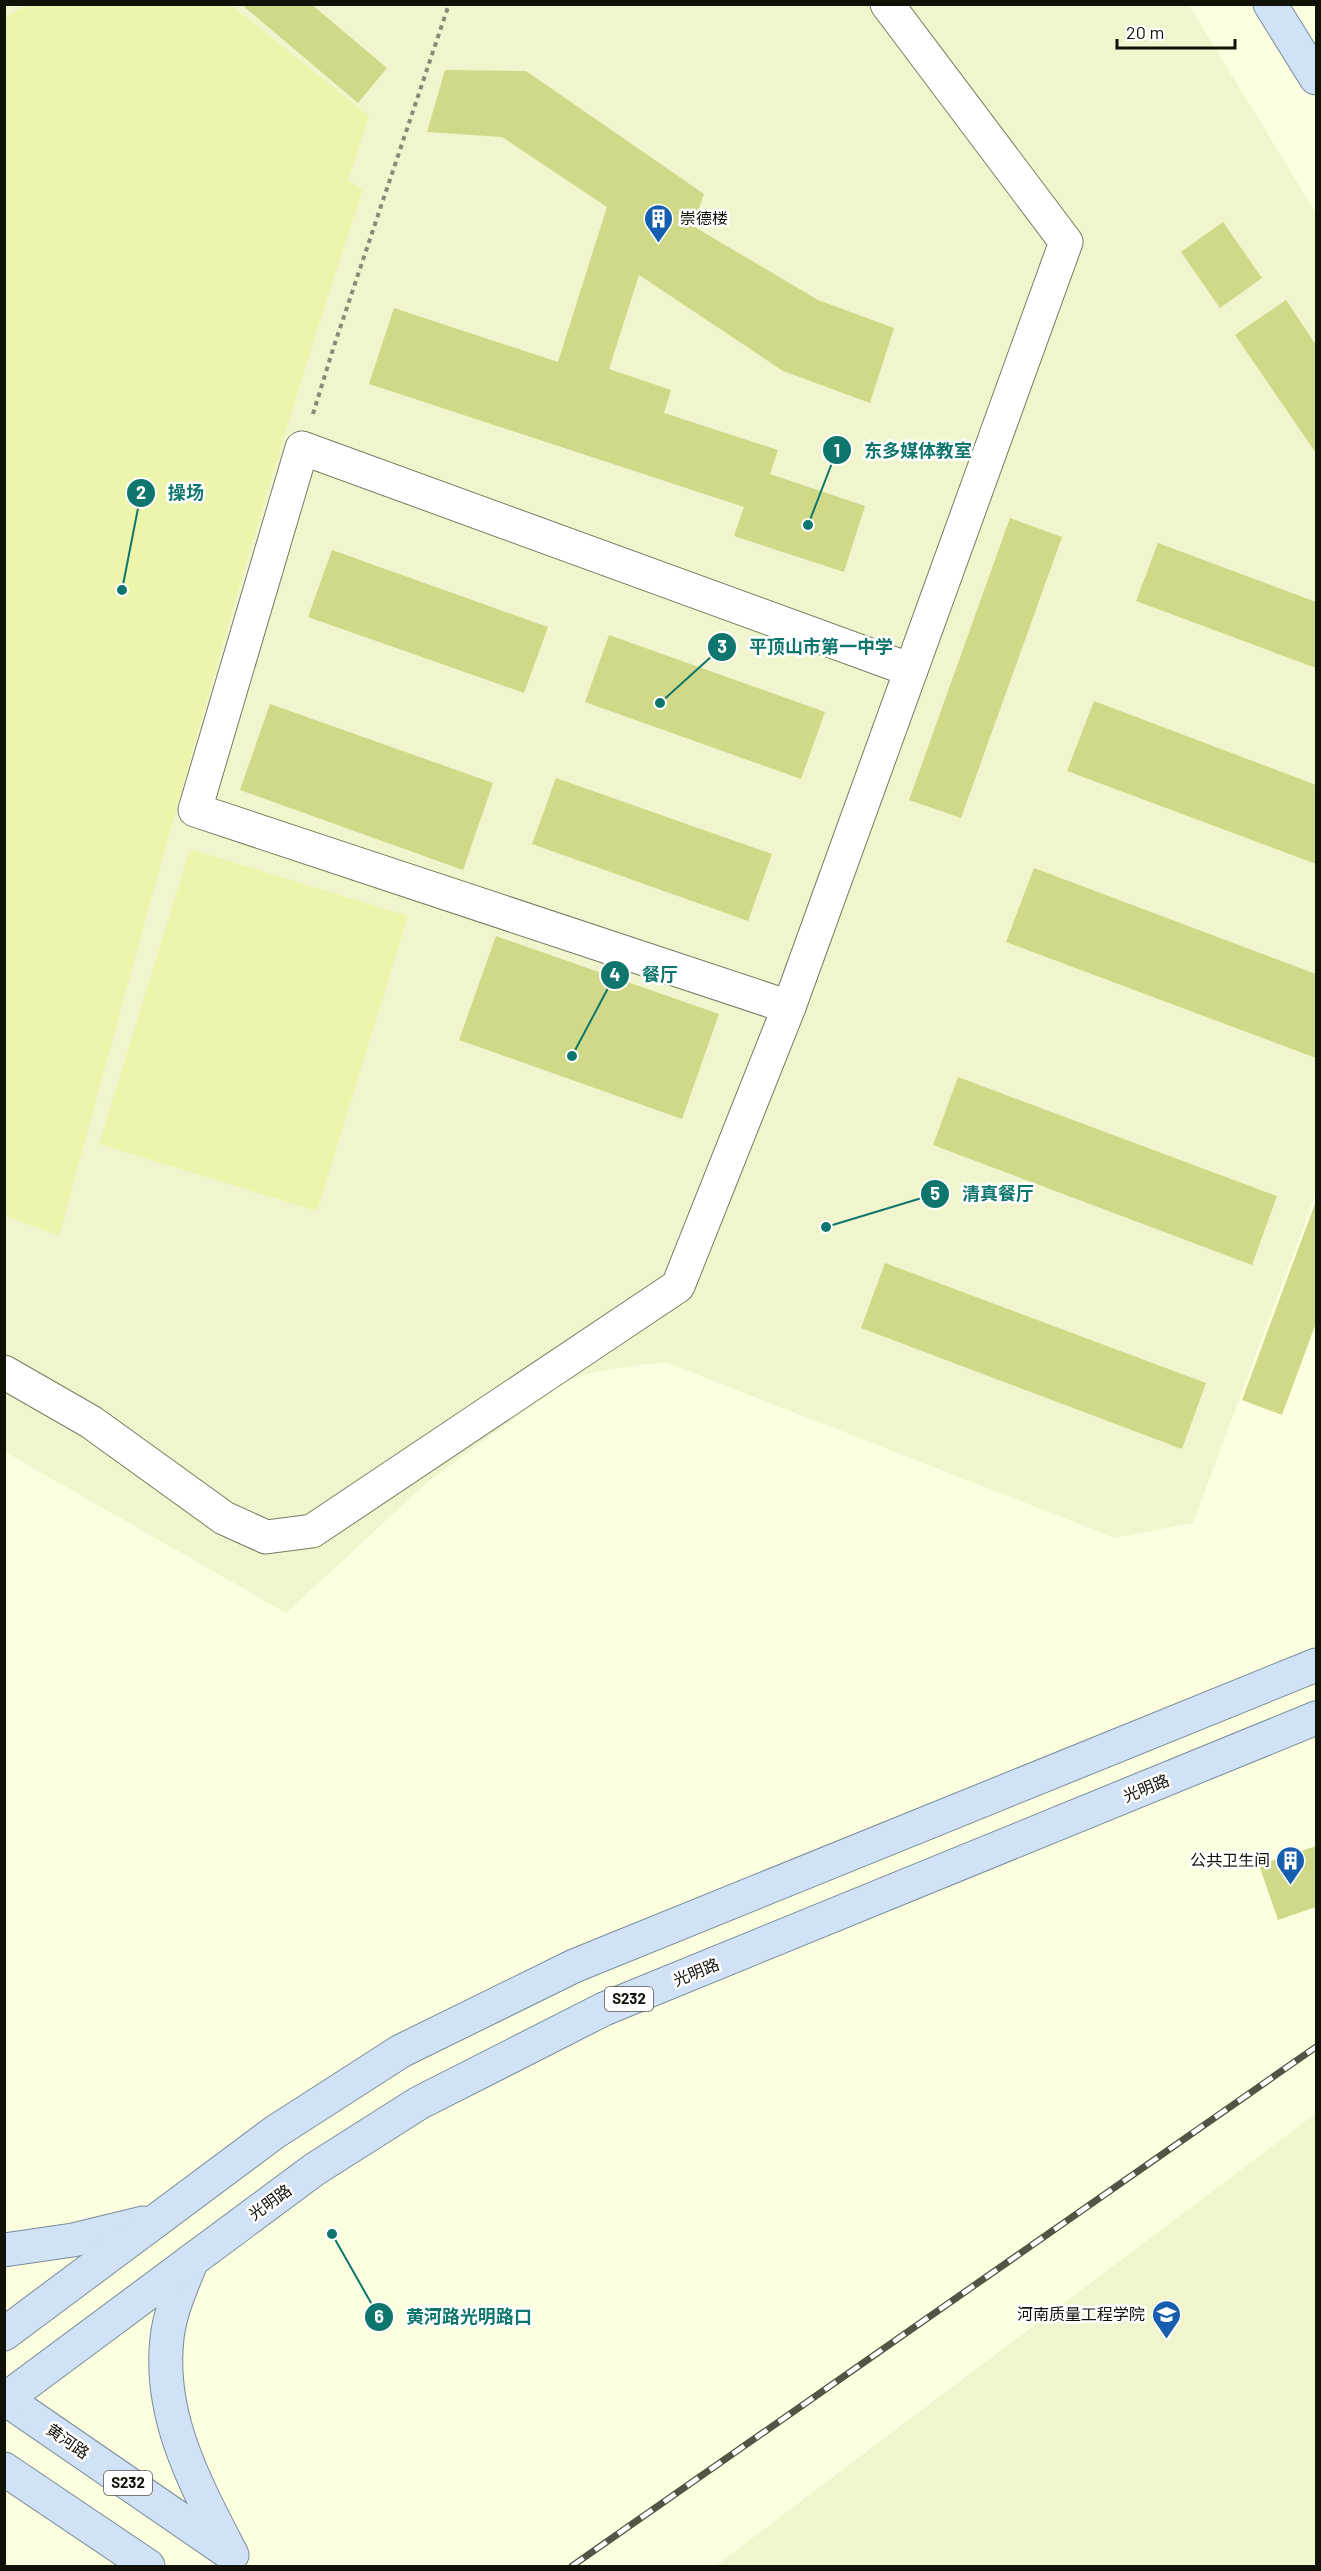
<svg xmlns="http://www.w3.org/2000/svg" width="1321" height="2571" font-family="Barlow,'Noto Sans SC',sans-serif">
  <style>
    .built { fill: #f0f5ce }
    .green { fill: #edf5ad }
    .building { fill: #d0d987 }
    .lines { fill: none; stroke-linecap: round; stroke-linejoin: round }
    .minor-casing { stroke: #787c60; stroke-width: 35 }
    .major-casing { stroke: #798c9e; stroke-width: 35 }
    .path { stroke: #898b76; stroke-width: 4; stroke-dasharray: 4.5 4.5; stroke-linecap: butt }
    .minor { stroke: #fff; stroke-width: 33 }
    .major { stroke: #d1e2f6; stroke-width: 33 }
    .rail-casing { stroke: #525444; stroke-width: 7 }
    .rail { stroke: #fff; stroke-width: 4.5; stroke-dasharray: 14; stroke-linecap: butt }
    .labels { text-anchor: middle; stroke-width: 5; stroke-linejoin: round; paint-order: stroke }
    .shield { fill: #fff; stroke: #585851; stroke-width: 1.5 }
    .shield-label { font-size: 15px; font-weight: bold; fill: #101107 }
    .poi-label { font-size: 16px; fill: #101107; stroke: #fff; text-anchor: end }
    .street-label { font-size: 16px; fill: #101107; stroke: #fff }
    .leader { fill: none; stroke: #0f766e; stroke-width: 2 }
    .callout-dot { fill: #0f766e; stroke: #fff; stroke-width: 2 }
    .mark-label { font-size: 18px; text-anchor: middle; font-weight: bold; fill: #fff }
    .callout-label { font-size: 18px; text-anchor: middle; font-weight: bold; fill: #0f766e; stroke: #fff; stroke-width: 5; stroke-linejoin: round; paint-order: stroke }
  </style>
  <rect width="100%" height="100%" fill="#fbffe0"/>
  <!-- built -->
  <g class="built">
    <path d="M5 5H1189L1316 213V1193L1193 1523 1115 1538 665 1362 605 1370 567 1380 431 1479 286 1613 5 1452Z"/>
    <path d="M1316 2113V2566H715Z"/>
  </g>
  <!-- green -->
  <g class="green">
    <path d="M26 5H231L369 116 348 181 363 189C248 534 155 886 59 1236L4 1215V18Z"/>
    <path d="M190 849 408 916 317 1211 99 1144Z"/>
  </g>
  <!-- building -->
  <g class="building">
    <path d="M241 4H311L387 68 358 103Z"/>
    <path d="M445 70 526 71 704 194 693 226 818 300 894 328 870 403 783 371 639 275 609 369 671 390 664 413 778 450 770 474 865 506 844 572 734 536 744 507 369 384 394 308 558 362 607 207 502 137 427 132Z"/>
    <path d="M1223 222 1262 278 1220 308 1181 252Z"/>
    <path d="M1286 300 1316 345V453L1235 335Z"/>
    <path d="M1010 518 1062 537 961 818 909 800Z"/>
    <path d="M1158 543 1316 602V668L1136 601Z"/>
    <path d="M332 550 548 627 524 693 308 617Z"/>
    <path d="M609 635 825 712 801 779 585 702Z"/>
    <path d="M1094 701 1316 785V864L1067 771Z"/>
    <path d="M270 704 493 783 463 870 240 790Z"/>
    <path d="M556 778 772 854 748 921 532 844Z"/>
    <path d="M1034 868 1316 974V1058L1006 942Z"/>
    <path d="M496 936 719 1014 682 1119 459 1040Z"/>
    <path d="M958 1077 1277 1196 1252 1265 933 1145Z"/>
    <path d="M1316 1201V1323L1282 1415 1242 1400Z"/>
    <path d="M885 1263 1206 1383 1182 1449 861 1328Z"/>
    <path d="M1316 1846V1907L1278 1920 1259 1865Z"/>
  </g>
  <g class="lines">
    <defs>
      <g id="minor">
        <path d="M789 1007 195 810 302 448 911 670"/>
        <path d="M4 1372 91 1422 224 1518 266 1537 312 1531 678 1286 789 1007 1066 242 887 4"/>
      </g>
      <g id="major">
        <path d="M1270 4 1316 78"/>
        <path d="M4 2250 73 2240 143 2223"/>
        <path d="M192 2260C182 2285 170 2311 167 2338 158 2418 197 2487 232 2555"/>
        <path d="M4 2334 275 2132 401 2051 574 1966 1316 1665"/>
        <path d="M4 2398 228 2552"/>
        <path d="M4 2400 315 2169 419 2103 604 2009 1316 1718"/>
        <path d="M4 2469 148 2566"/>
      </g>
    </defs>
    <!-- minor casing -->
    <use href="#minor" class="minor-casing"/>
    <!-- major casing -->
    <use href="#major" class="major-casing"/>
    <!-- path -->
    <path class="path" d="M313 414 333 349 449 4"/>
    <!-- minor -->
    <use href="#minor" class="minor"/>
    <!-- major -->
    <use href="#major" class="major"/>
    <defs>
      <path id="rail" d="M572 2566 1316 2047"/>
    </defs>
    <!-- rail casing -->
    <use href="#rail" class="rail-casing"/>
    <!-- rail -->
    <use href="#rail" class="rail"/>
  </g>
  <!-- icons -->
  <defs>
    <symbol id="building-pin" viewBox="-11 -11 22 30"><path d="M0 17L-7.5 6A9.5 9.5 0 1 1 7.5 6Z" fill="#155fae" stroke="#fff"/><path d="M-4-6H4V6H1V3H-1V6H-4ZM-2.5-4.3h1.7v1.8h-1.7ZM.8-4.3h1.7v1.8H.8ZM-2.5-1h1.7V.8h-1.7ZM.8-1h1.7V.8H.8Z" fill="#fff"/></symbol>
    <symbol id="university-pin" viewBox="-11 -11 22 30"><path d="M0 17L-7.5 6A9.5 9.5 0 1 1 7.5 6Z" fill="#155fae" stroke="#fff"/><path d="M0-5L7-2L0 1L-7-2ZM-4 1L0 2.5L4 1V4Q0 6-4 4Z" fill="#fff"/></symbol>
  </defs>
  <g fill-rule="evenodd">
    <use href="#building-pin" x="642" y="202" width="33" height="45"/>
    <use href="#building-pin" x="1274" y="1844" width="33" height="45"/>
    <use href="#university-pin" x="1150" y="2298" width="33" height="45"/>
  </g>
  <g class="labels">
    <!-- shield labels -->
    <g class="shield">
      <rect x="605" y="1987" width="48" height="24" rx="4.5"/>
      <rect x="104" y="2471" width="48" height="24" rx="4.5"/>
    </g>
    <g class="shield-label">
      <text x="629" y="2004">S232</text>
      <text x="128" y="2488">S232</text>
    </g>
    <!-- poi labels -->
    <g class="poi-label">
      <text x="680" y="224" text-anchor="start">崇德楼</text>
      <text x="1270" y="1866">公共卫生间</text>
      <text x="1145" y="2320">河南质量工程学院</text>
    </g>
    <!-- street labels -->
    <g class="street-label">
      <text transform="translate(1146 1788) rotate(-22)" y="6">光明路</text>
      <text transform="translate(696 1972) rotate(-22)" y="6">光明路</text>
      <text transform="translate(270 2202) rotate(-36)" y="6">光明路</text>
      <text transform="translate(68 2441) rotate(35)" y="6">黄河路</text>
    </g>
  </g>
  <!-- callouts -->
  <path class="leader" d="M808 525L837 450M122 590L141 493M660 703L722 647M572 1056L615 975M826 1227L935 1194M332 2234L379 2317"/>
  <g class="callout-dot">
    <circle cx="808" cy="525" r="6"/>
    <circle cx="122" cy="590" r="6"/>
    <circle cx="660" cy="703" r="6"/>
    <circle cx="572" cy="1056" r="6"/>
    <circle cx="826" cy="1227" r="6"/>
    <circle cx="332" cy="2234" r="6"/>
    <circle cx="837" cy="450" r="15"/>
    <circle cx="141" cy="493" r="15"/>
    <circle cx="722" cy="647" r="15"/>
    <circle cx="615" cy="975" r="15"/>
    <circle cx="935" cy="1194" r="15"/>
    <circle cx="379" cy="2317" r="15"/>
  </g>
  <g class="mark-label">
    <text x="837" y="457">1</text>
    <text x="141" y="499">2</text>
    <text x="722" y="653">3</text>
    <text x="615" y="981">4</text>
    <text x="935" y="1200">5</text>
    <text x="379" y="2323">6</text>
  </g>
  <g class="callout-label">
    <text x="918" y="457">东多媒体教室</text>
    <text x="186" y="499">操场</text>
    <text x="821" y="653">平顶山市第一中学</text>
    <text x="660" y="981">餐厅</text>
    <text x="998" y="1200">清真餐厅</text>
    <text x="469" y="2323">黄河路光明路口</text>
  </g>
  <!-- border -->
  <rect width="1321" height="2571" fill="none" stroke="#101107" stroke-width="12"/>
  <!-- scale -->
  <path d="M1117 39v9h118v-9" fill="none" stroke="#101107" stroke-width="3"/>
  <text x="1126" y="39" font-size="18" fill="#101107" stroke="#ffffff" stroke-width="4.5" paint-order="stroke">20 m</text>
</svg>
